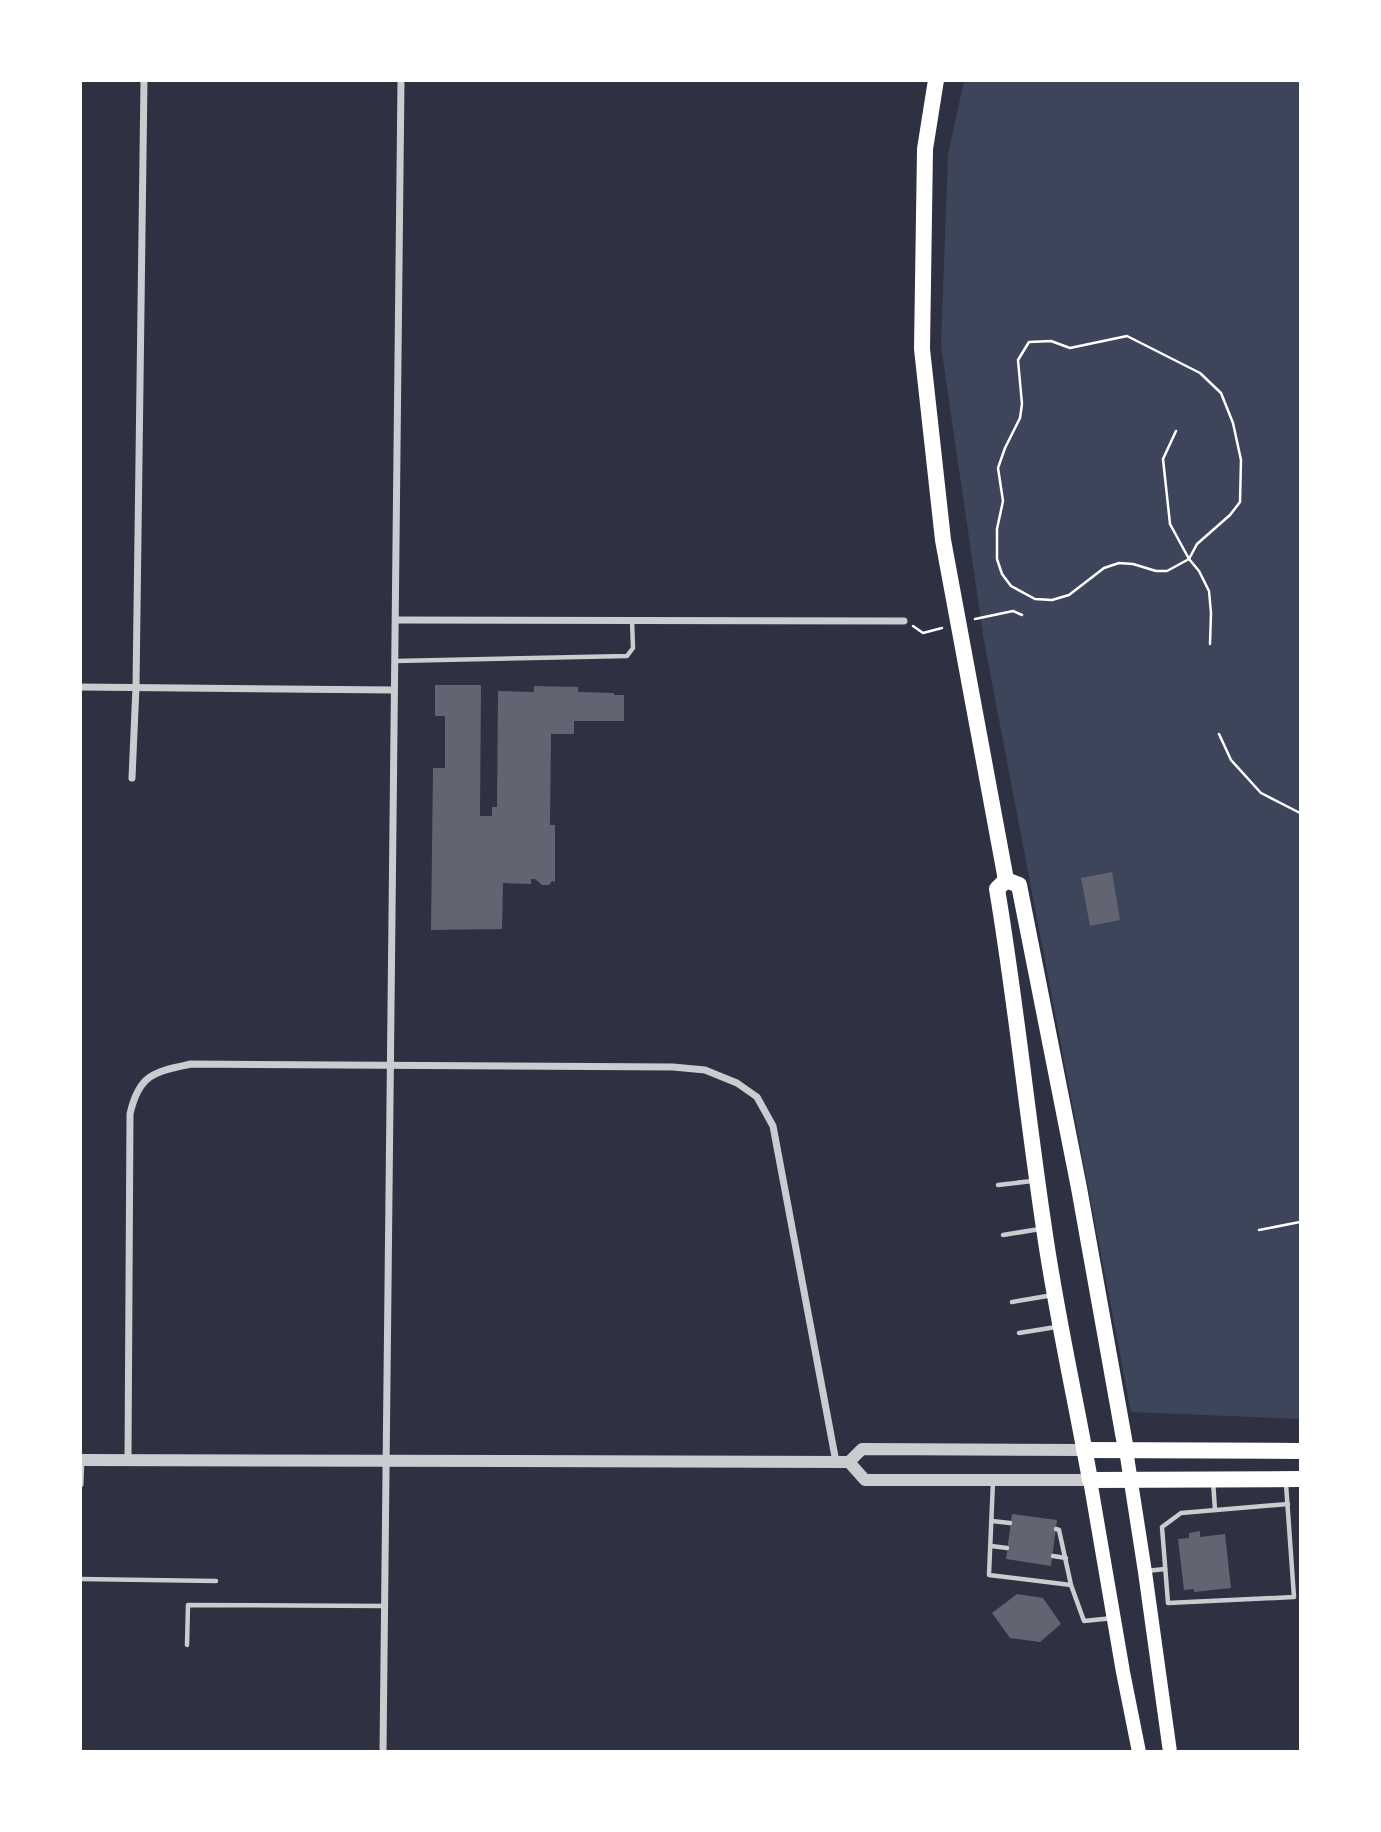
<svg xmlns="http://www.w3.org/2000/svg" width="1381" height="1832" font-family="'Work Sans',sans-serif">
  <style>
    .green { fill: #3c4559 }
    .building { fill: #626471 }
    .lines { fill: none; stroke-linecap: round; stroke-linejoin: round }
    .path { stroke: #fff; stroke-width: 2.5 }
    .service { stroke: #caccd0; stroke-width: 4.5 }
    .minor { stroke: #caccd0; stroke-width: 7 }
    .tertiary { stroke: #caccd0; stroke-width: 12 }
    .secondary { stroke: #fff; stroke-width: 14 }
    .primary { stroke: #fff; stroke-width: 16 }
  </style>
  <rect width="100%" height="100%" fill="#2d3142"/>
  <!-- green -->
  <path class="green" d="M964 81H1300V1419L1131 1412 984 641 941 346 948 154Z"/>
  <!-- building -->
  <g class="building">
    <path d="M435 685H481L480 816H492V807H497L498 691 534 692V686L578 687V692L614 693V695H624V721H574V734H551L550 825H555V882L552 881 549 885H542L535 879H531V884L503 883 502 929 431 930 433 768H445V716H435Z"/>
    <path d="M1112 872 1120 920 1090 926 1081 878Z"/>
    <path d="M1012 1514 1057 1520 1051 1566 1006 1559Z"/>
    <path d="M1200 1531V1537L1225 1534 1231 1588 1194 1592V1589L1184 1590 1178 1539 1189 1538V1533Z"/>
    <path d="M1017 1594 1043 1598 1061 1624 1040 1642 1010 1638 992 1613Z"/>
  </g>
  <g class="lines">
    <!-- path -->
    <g class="path">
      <path d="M1127 336 1200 373 1221 393 1233 423 1241 460 1240 502 1230 515 1197 544 1189 559 1167 571H1156L1133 564 1119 563 1104 568 1069 595 1052 600 1035 599 1011 586 1002 574 997 559V529L1003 501 998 468 1005 448 1020 418 1022 404 1018 360 1029 342 1051 341 1070 348Z"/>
      <path d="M1176 431 1163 459 1170 524 1189 559 1199 571 1209 591 1211 613 1210 644"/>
      <path d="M975 619 1013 611 1022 615"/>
      <path d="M913 626 923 633 942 628"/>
      <path d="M1219 734 1231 760 1261 793 1300 813"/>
      <path d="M1259 1230 1300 1222"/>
    </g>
    <!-- service -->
    <g class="service">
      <path d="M395 661 627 656 633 648 632 620"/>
      <path d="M998 1185 1032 1181"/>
      <path d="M1003 1235 1040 1229"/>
      <path d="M1012 1302 1053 1295"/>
      <path d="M1019 1333 1056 1327"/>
      <path d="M993 1481 989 1575 1071 1585"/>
      <path d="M1213 1481 1215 1510"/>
      <path d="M1286 1484 1294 1597 1168 1603 1162 1527 1181 1513 1288 1504"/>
      <path d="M992 1521 1010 1523"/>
      <path d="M1056 1529 1059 1530 1071 1585 1084 1621 1113 1618"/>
      <path d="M991 1546 1007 1548"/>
      <path d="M1053 1556 1066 1558"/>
      <path d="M1146 1571 1165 1569"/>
      <path d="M80 1579 216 1581"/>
      <path d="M187 1645 188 1605 384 1606"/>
    </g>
    <!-- minor -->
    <g class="minor">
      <path d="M396 620 904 621"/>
      <path d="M80 687 394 690"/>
      <path d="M132 778 136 687 144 80"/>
      <path d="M128 1460 130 1114C139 1074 154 1072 191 1064L673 1067 705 1070 737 1083 757 1097 773 1126 836 1462"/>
      <path d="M80 1484 81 1460"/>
      <path d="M383 1752 401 80"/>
    </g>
    <!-- tertiary -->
    <g class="tertiary">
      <path d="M80 1460 849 1462 862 1449 1084 1450"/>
      <path d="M849 1462 865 1480H1090"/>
    </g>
    <!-- secondary -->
    <g class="secondary">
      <path d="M1126 1450 1145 1572 1170 1752"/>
      <path d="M1090 1480 1123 1672 1139 1752"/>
    </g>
    <!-- primary -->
    <g class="primary">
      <path d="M936 80 925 149 922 349 943 540 1006 880"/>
      <path d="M1006 880 997 889C1016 1002 1027 1115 1044 1228 1056 1313 1075 1396 1090 1480L1300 1479"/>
      <path d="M1006 880 1019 885 1079 1188 1126 1450"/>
      <path d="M1084 1450 1300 1451"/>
    </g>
  </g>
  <!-- border -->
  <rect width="1381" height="1832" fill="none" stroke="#ffffff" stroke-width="164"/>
</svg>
